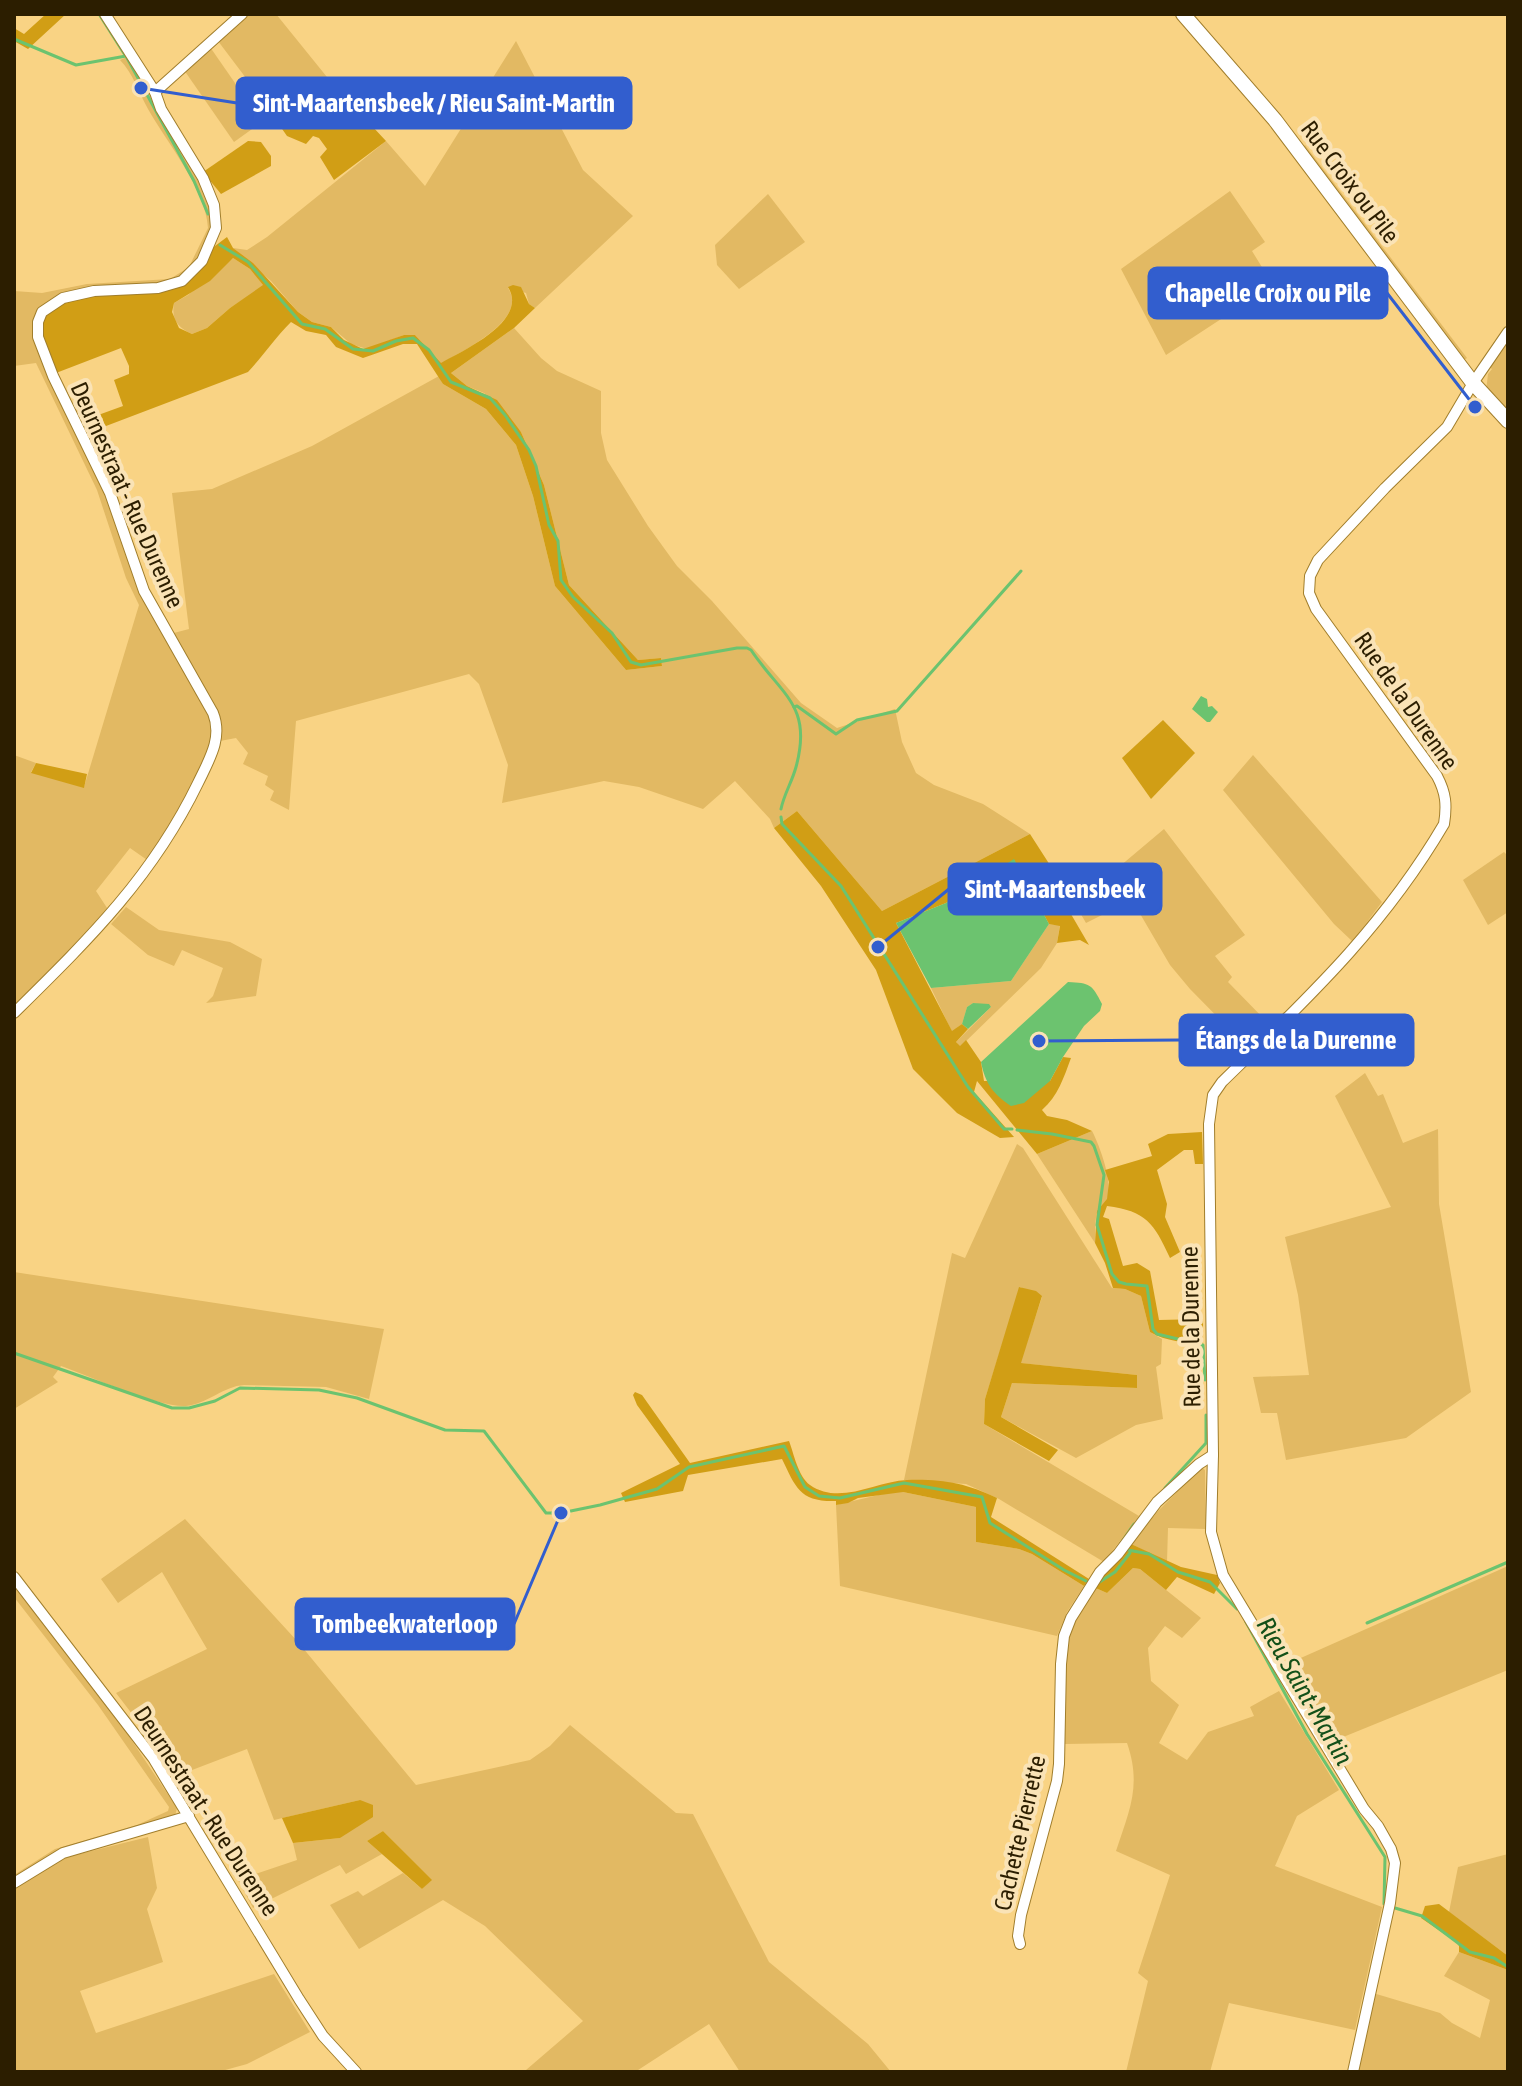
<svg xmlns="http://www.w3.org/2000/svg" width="1522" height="2086" font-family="'Asap Condensed',sans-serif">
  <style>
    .green { fill: #e2b963 }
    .forest { fill: #d19e15; fill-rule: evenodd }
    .water { fill: #6cc36f }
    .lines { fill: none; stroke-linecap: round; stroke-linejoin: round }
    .stream { stroke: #6cc36f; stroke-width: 3 }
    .street-casing { stroke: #a17e2c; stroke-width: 12 }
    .secondary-casing { stroke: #a17e2c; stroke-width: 16 }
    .street { stroke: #fff; stroke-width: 10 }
    .secondary { stroke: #fff; stroke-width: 14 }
    .labels { text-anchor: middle; stroke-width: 8; stroke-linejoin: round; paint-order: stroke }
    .street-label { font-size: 24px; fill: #2c1e00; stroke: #fae3b6 }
    .water-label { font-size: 26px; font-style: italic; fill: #135019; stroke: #fae3b6 }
    .leader { fill: none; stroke: #325ece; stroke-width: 3 }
    .callout-dot { fill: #325ece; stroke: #fae3b6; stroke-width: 3 }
    .callout { fill: #325ece; stroke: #325ece; stroke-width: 3 }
    .callout-label { font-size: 26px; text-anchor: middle; font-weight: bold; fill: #fff }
  </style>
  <rect width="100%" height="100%" fill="#f9d384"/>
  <!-- green -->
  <g class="green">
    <path d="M247 14H276L331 82 309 101 269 86 255 90 218 41Z"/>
    <path d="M516 41 583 170 633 216 535 308 529 304 526 293 508 288C529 320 463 350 441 364L415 335H404L367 349 351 344 331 327 312 322 298 312 271 281 233 248 247 250 267 237 386 141 425 186Z"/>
    <path d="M210 47 262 122 234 142 184 70Z"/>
    <path d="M129 56C142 79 154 103 167 126 196 174 244 237 178 279 167 286 77 294 57 297L42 307 34 319 112 510 137 585 211 717 212 740 191 791 150 862 130 848 96 891 109 911 14 1008V755L36 763 31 772 84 787 139 605 126 578 97 490 36 363 14 366V291L42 293 87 284 170 279 189 267 208 228C206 189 167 143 148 109 139 93 133 73 120 60Z"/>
    <path d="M1305 145 1467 358 1464 360 1303 147Z"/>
    <path d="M1230 191 1265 242 1252 251 1273 285 1166 355 1121 269Z"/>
    <path d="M768 194 805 242 739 289 717 265 715 245Z"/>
    <path d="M233 258 250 269 264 286 230 308 207 328 192 334C178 328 171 319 174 303L188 295Z"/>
    <path d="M514 328 541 358 557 371 601 391V433L607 460 648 526 677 566 712 601 801 703 837 728 895 709 902 742 916 773 934 785 983 804 1030 834 882 911 797 811 774 828 770 819 735 781 703 809 639 787 604 781 502 803 508 765 479 684 469 674 296 721 289 810 270 800 274 791 265 785 268 776 243 764 248 753 236 738 220 741 221 729 170 634 189 629 172 493 212 489 312 446 439 376 443 384 486 409 516 445 533 496 555 586 626 670 662 666 661 658 638 660 569 585 544 485 521 432 484 393 467 386 451 373Z"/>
    <path d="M1508 340V412L1486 391 1488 374 1492 369 1489 367Z"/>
    <path d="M1253 755 1382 902 1364 926 1391 893 1393 895 1357 941H1352L1334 924 1223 790Z"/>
    <path d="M1164 829 1245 935 1215 956 1232 977 1228 982 1270 1025 1284 1012 1286 1013 1250 1050 1190 989 1170 965 1132 900 1086 923 1075 904Z"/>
    <path d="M1504 852 1508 856V912L1488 925 1463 880Z"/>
    <path d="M126 907 159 930 230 942 262 959 256 996 206 1003 213 996 223 968 182 950 174 966 148 955 111 924Z"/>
    <path d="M1049 924 1060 925 1057 943 1041 968 960 1047 956 1042 991 1007 973 1003 967 1007 962 1024 952 1032 931 988 1011 981Z"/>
    <path d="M1365 1073 1378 1096 1383 1094 1403 1143 1438 1129 1439 1204 1471 1392 1406 1438 1286 1460 1277 1413H1261L1253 1377 1309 1375 1298 1295 1285 1237 1391 1207 1335 1096Z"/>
    <path d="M1092 1131C1100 1146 1114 1185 1107 1200 1105 1204 1100 1206 1098 1210 1094 1219 1096 1234 1095 1243L1037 1154Z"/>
    <path d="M1017 1144 1023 1148 1112 1288 1125 1289 1141 1296 1150 1332 1162 1339 1161 1364 1156 1367 1163 1419 1136 1425 1076 1458 1001 1417 1012 1383 1137 1388V1375L1020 1363 1042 1297 1020 1287 985 1399 984 1424 1139 1516 1104 1562 999 1499 966 1484 904 1480 952 1253 965 1258Z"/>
    <path d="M14 1272 384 1329 369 1399 326 1387 244 1385C224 1386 207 1404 186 1406 160 1408 89 1376 61 1366L53 1377 58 1382 14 1409Z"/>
    <path d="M1202 1467 1205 1470 1206 1529 1168 1528 1167 1562 1131 1544 1158 1511Z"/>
    <path d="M891 1492H903L976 1507V1542L1019 1549 1032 1554 1084 1586 1067 1612 1057 1636 840 1586 836 1505Z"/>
    <path d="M185 1519 298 1642 416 1785 530 1760 550 1746 570 1725 676 1813 693 1814 769 1962 868 2044 891 2072H740L709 2024 635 2072H529L526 2070 583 2021 485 1926 443 1900 359 1949 330 1905 358 1891 363 1896 403 1873 422 1889 431 1880 383 1831 367 1841 382 1854 346 1874 340 1865 253 1908 238 1880 297 1860 293 1843 340 1838 360 1800 274 1820 247 1749 179 1775 116 1693 207 1649 162 1572 118 1603 101 1579Z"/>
    <path d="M1508 1566V1670L1331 1742 1285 1665Z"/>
    <path d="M1133 1568 1140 1569 1201 1618 1182 1638 1165 1626 1148 1648 1151 1681 1179 1705 1159 1743 1187 1760 1208 1732 1254 1716 1250 1707 1279 1691 1339 1790 1297 1816 1275 1866 1382 1907 1355 2030 1229 2003 1210 2072H1126L1148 1981 1138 1973 1170 1875 1116 1851C1129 1811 1142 1786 1127 1743L1065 1744V1659L1071 1622 1091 1586 1107 1593Z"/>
    <path d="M14 1587 114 1714 177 1808 175 1816 84 1844 14 1881V1875L55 1849 137 1825 168 1811 169 1807 98 1705 14 1597Z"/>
    <path d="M148 1837 157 1888 147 1909 163 1962 80 1991 96 2033 274 1974 310 2032 247 2064 218 2072H14V1888L67 1857Z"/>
    <path d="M1508 1854V1956L1449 1912 1458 1867Z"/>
    <path d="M1459 1952 1508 1970V2072H1358L1373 1993 1440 2013 1452 2023 1480 2038 1490 2000 1444 1976Z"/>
  </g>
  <!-- forest -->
  <g class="forest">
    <path d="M46 14H66L28 49 14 41V28L24 34Z"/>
    <path d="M331 82 386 141 334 180 320 157 327 149 319 138 313 136 306 144 287 136 255 90C274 85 295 87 309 100Z"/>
    <path d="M248 141 261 142 271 156V166L221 194 203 172Z"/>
    <path d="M227 237 233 248 253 263 298 312 312 322 331 327 344 340 363 349 404 335H415L441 363C464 350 529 321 508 287L513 285 521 287 529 304 535 308 514 328 451 373 467 386 497 400 521 432 544 485 569 585 638 660 661 658 662 666 626 670 555 586 533 496 516 445 486 409 443 384 417 344H403L363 358 336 347 326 335 306 331 291 322C275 338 263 356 248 372L85 434 79 422 123 406 114 380 129 374V366L121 348 56 373 42 341 43 321 49 310 71 298 184 284 195 276 211 249ZM233 258 250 269 263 285 230 308 207 328 192 334 179 328 172 312 174 303 210 281Z"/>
    <path d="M1163 720 1195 753 1151 799 1122 758Z"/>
    <path d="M36 763 87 774 84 788 31 773Z"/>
    <path d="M797 811 882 911 1030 834 1075 904 1068 909 1089 945 1080 940 1057 943 1060 926 1049 924 1014 860 946 903 896 923 952 1031 962 1024 968 1029 956 1042 960 1046 966 1040 981 1062 984 1081H1050L1063 1057 1071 1058C1064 1077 1058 1096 1042 1110L1047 1116 1067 1120 1092 1131 1037 1154 977 1081 974 1092 1014 1137 1000 1138 957 1113 913 1069 876 970 821 886 774 828Z"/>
    <path d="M1202 1132 1203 1164H1195L1193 1150H1184L1157 1170 1167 1204 1165 1217 1180 1252 1170 1258C1154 1223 1146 1211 1107 1206L1103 1217 1109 1219 1123 1266 1137 1263 1150 1271 1159 1320 1203 1319V1346C1185 1341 1166 1342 1150 1332L1141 1296 1125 1289 1113 1288 1105 1263 1095 1243 1097 1211 1107 1199 1109 1182 1105 1170 1152 1156 1148 1144 1168 1134Z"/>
    <path d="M1019 1287 1036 1291 1042 1296 1021 1363 1137 1375V1388L1012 1383 1001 1417 1058 1450 1049 1461 984 1424 985 1399Z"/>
    <path d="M635 1392 642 1395 690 1463 789 1441C794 1454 798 1476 810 1485 840 1506 876 1481 907 1480 943 1479 965 1483 997 1498L991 1517 1089 1579 1084 1586 1032 1554 1019 1549 976 1542V1507L903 1492 858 1498 848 1503 836 1505V1501C800 1502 796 1488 782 1459L688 1475 683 1491 625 1502 621 1493 680 1464 637 1405 633 1395Z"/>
    <path d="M1131 1544 1181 1567 1217 1575 1220 1583 1214 1594 1177 1577 1166 1590 1140 1569 1133 1568 1107 1593 1091 1586Z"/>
    <path d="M360 1800 373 1805V1817L340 1838 293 1843 282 1818Z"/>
    <path d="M383 1831 432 1880 422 1889 367 1841Z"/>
    <path d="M1439 1904 1508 1956V1970L1459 1952V1946L1456 1942 1421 1918 1425 1906Z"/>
  </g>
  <!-- water -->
  <g class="water">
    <path d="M1201 696 1207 699 1208 707 1212 706 1218 712 1210 722H1207L1192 709Z"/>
    <path d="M1014 859 1049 924 1011 981 931 988 896 923 946 903Z"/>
    <path d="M1068 982C1090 983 1092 984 1102 1004L1100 1011 1084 1026 1063 1057 1050 1081 1024 1103 1011 1106C993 1094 985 1083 981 1062Z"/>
    <path d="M973 1003 989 1004 991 1007 968 1029 962 1024 967 1007Z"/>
  </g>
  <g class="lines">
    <!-- stream -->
    <g class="stream">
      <path d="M99 14 125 55"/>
      <path d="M14 39 76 65 126 56 194 181 208 214"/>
      <path d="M220 245 248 262 302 324 325 329 353 349 373 351 396 341 413 338 429 350 451 382 490 398 505 415 529 450 536 466 549 525 558 541 561 580 573 597 612 633 631 662 641 665 737 648H747L751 650C781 695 813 705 796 767 792 782 784 794 781 809"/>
      <path d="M794 707 797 706 836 734 857 720 897 711 1021 571"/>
      <path d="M781 817 782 824 841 886 968 1087 1004 1129H1012"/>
      <path d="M1017 1130 1052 1134 1091 1142 1094 1146 1104 1175 1097 1225 1112 1274 1119 1282 1126 1284 1147 1286 1153 1329 1157 1334 1203 1345 1205 1380"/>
      <path d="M14 1353 172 1408H189L215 1401 240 1388 319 1390 357 1398 445 1430 484 1431 546 1513H561L600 1505 657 1489 689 1467 784 1446 805 1487 819 1496 840 1498 904 1483 982 1497 990 1523 1064 1570 1086 1581"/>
      <path d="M1165 1488 1206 1443V1415"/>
      <path d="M1121 1543 1134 1524"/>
      <path d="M1128 1550 1149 1554 1178 1572 1210 1582 1237 1609"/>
      <path d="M1098 1583 1115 1572 1130 1553"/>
      <path d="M1246 1622 1307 1734 1385 1857 1384 1904"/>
      <path d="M1367 1623 1508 1562"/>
      <path d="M1395 1908 1422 1916 1470 1952 1494 1958 1508 1967"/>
    </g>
    <defs>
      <g id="street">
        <path d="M155 92 242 14"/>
        <path d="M14 1013C88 940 152 878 198 783 209 760 223 738 213 713L144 591 110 493 53 376 38 337V322L42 312 63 298 94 291 158 288 182 281 202 261 216 228 214 205 203 178 161 109 155 92 105 14"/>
        <path d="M14 1577 153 1758 299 1999 323 2036 356 2072"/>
        <path d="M14 1883 63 1853 189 1816"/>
        <path d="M1020 1944 1018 1936 1021 1915 1057 1781 1059 1764 1061 1664 1064 1636 1071 1618 1100 1572 1118 1554 1157 1502 1199 1464 1213 1455"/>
        <path d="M1353 2072 1390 1903 1395 1863 1391 1849 1378 1826 1364 1809 1223 1575 1211 1532 1213 1455 1209 1124 1213 1095 1222 1082C1307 999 1383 928 1444 824 1447 805 1446 793 1437 776L1316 609 1309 593 1310 576 1318 560 1385 488 1447 427 1473 383 1508 332"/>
      </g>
      <path id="secondary" d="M1183 14 1275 120 1473 383 1508 421"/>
    </defs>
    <!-- street casing -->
    <use href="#street" class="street-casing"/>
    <!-- secondary casing -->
    <use href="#secondary" class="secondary-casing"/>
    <!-- street -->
    <use href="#street" class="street"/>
    <!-- secondary -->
    <use href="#secondary" class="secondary"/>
  </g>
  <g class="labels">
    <!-- street labels -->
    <g class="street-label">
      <text transform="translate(1350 182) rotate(53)" y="8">Rue Croix ou Pile</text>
      <text transform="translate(127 495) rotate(66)" y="8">Deurnestraat - Rue Durenne</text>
      <text transform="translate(1406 701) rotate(55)" y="8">Rue de la Durenne</text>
      <text transform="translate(1191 1327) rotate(-91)" y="8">Rue de la Durenne</text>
      <text transform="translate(206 1811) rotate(57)" y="8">Deurnestraat - Rue Durenne</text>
      <text transform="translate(1020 1833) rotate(-77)" y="8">Cachette Pierrette</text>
    </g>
    <!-- water labels -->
    <g class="water-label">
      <text transform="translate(1305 1691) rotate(60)" y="9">Rieu Saint-Martin</text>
    </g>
  </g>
  <!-- callouts -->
  <path class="leader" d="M141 88L237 103M1475 407L1387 293M878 947L949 889M1039 1041L1180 1040M561 1513L514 1624"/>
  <g class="callout-dot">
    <circle cx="141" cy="88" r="8"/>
    <circle cx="1475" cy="407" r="8"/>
    <circle cx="878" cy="947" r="8"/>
    <circle cx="1039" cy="1041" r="8"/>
    <circle cx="561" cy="1513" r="8"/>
  </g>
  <g class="callout">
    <rect x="237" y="78" width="394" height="50" rx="8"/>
    <rect x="1149" y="268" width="238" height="50" rx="8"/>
    <rect x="949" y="864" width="212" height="50" rx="8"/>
    <rect x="1180" y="1015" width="233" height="50" rx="8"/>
    <rect x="296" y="1599" width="218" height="50" rx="8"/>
  </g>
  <g class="callout-label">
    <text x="434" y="112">Sint-Maartensbeek / Rieu Saint-Martin</text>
    <text x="1268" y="302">Chapelle Croix ou Pile</text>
    <text x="1055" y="898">Sint-Maartensbeek</text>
    <text x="1296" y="1049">Étangs de la Durenne</text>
    <text x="405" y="1633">Tombeekwaterloop</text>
  </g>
  <!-- border -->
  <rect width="1522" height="2086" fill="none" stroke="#2c1e00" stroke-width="32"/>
</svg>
